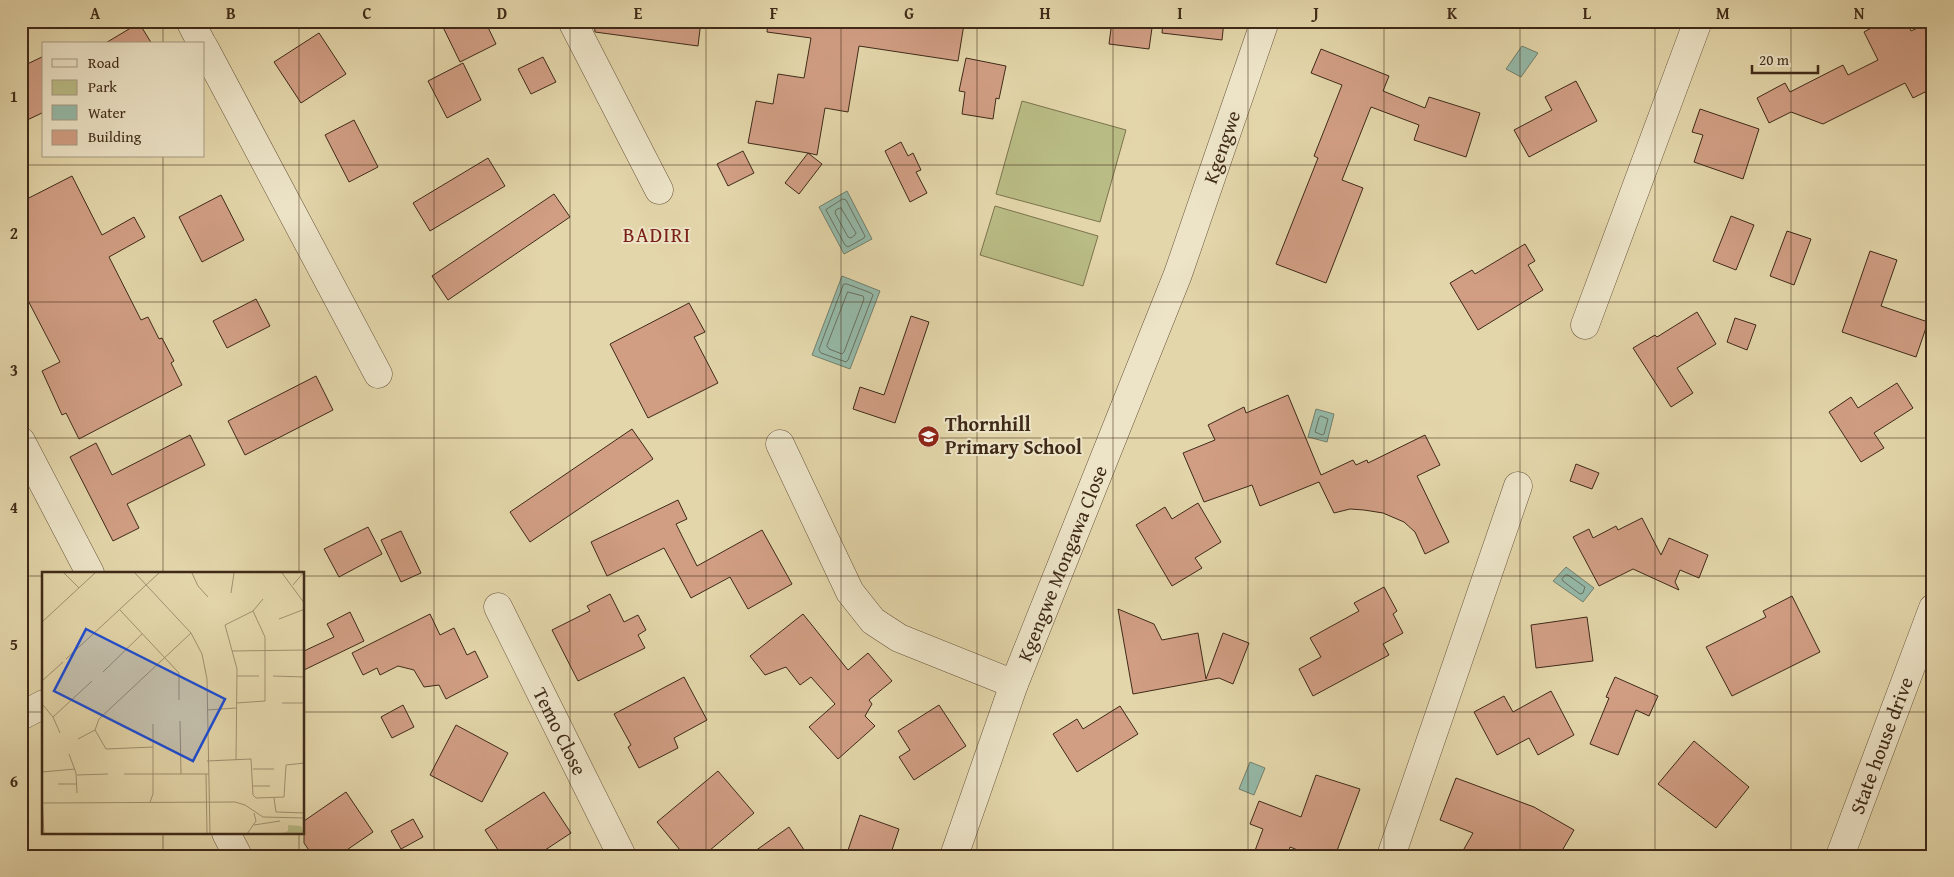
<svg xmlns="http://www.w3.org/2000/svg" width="1954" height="877" font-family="'Gentium Book Plus',serif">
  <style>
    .green { fill: #b9bc85; stroke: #7c734e }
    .water { fill: #95b9a8; stroke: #73806e }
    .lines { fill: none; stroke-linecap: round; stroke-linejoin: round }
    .shore { stroke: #6a7260; stroke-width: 1 }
    .building { fill: #d19e84; stroke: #3f2a18 }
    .minor-casing { stroke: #68553c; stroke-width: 29 }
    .minor { stroke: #ede4c8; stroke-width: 28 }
    .grid { fill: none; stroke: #3f2a18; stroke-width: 1; stroke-opacity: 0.55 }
    .labels { text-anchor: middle; stroke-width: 4; stroke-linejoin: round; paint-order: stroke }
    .street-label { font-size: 20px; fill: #3f2a18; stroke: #ede4c8 }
    .poi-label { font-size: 20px; font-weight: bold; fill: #3f2a18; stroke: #ede4c8; text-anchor: start }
    .neighbourhood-label { font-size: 21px; letter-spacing: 1px; fill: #7a1f14; stroke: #ede4c8 }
    .inset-road { fill: none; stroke: #a19170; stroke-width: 1 }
    .view { fill: #1d4ed8; fill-opacity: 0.15; stroke: #1d4ed8; stroke-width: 2.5 }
    .inset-edge { fill: none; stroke: #3f2a18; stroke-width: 2.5 }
    .neatline { fill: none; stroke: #3f2a18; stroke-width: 2 }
    .grid-label { font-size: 16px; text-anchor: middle; font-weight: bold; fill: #3f2a18 }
  </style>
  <rect width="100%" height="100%" fill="#e3d6aa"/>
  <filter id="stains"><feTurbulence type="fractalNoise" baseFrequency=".004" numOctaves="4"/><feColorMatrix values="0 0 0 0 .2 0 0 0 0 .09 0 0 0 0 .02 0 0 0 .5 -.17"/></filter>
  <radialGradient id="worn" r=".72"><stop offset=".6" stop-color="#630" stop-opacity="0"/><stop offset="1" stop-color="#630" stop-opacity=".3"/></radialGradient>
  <!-- green -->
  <g class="green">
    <path d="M1022 101 1126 130 1100 222 996 194Z"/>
    <path d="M995 206 1098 236 1083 286 980 255Z"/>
  </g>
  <!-- water -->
  <g class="water">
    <path d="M1522 46 1538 53 1521 77 1506 69Z"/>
    <path d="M847 191 872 239 844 254 819 207Z"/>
    <path d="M842 276 880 291 850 369 812 355Z"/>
    <path d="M1316 409 1334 414 1327 442 1308 437Z"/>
    <path d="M1566 567 1594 588 1583 602 1553 581Z"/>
    <path d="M1250 762 1265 768 1254 795 1239 789Z"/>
  </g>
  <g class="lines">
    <!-- shore -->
    <g class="shore">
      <path d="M843 199 846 200 865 236 864 238 848 247 845 245 826 210Z"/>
      <path d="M841 208 856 233 855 235 851 238 848 237 835 213 836 210Z"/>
      <path d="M844 284H847L871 293 873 295 848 360 846 362 821 353 819 350Z"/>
      <path d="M848 292 863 296 864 299 844 352 842 354 829 349 827 346Z"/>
      <path d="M1321 416 1328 419 1324 434 1322 435 1315 432 1319 418Z"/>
      <path d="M1566 575H1568L1585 587 1583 593 1580 594 1563 581 1562 579Z"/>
    </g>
  </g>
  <!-- building -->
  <g class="building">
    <path d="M440 21H485L496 44 460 62Z"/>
    <path d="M594 21H701L698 46 595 32Z"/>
    <path d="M768 21H949L964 24 958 61 859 46 848 112 825 108 817 155 808 153 822 164 799 194 785 183 808 153 748 143 756 101 773 104 778 74 804 78 811 38 767 32Z"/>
    <path d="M1112 21H1153L1149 49 1109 44Z"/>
    <path d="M1163 21H1224L1222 40 1162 33Z"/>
    <path d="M1884 21H1906L1911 31 1933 21V88L1913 98 1905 83 1823 124 1791 112 1769 123 1757 98 1785 83 1790 92 1843 65 1848 75 1878 60 1864 32Z"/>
    <path d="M139 23 152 44H104Z"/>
    <path d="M319 33 346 74 301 103 274 62Z"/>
    <path d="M1321 49 1389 76 1383 91 1425 108 1429 97 1480 113 1466 157 1414 140 1419 125 1371 107 1342 180 1363 188 1326 283 1276 264 1318 158 1314 156 1342 85 1311 73Z"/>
    <path d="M44 56V112L21 123V67Z"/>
    <path d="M543 57 556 82 531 94 518 69Z"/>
    <path d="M966 58 1006 66 999 99 996 98 993 119 962 114 965 92 959 91Z"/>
    <path d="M463 63 481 100 447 118 428 81Z"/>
    <path d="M1576 81 1597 121 1529 157 1514 130 1552 110 1545 97Z"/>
    <path d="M1700 109 1759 129 1743 179 1694 162 1703 135 1692 132Z"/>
    <path d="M354 120 378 167 349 182 325 135Z"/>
    <path d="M901 142 908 156 913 153 921 170 916 172 927 193 910 202 885 151Z"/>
    <path d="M743 151 754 173 728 186 717 164Z"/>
    <path d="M488 158 505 186 430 231 413 203Z"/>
    <path d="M72 176 102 235 134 217 145 237 109 257 141 320 148 317 159 339 162 338 174 361 171 363 182 385 79 439 66 413 62 415 42 371 60 362 21 287V202Z"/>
    <path d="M554 194 570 217 448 300 432 276Z"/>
    <path d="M221 195 244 240 202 262 179 217Z"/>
    <path d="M1731 216 1754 225 1736 270 1713 261Z"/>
    <path d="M1787 231 1811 239 1794 285 1770 276Z"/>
    <path d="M1525 244 1535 261 1528 265 1543 290 1478 330 1450 283 1472 270 1475 274Z"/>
    <path d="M1870 251 1897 260 1881 306 1928 322 1916 357 1842 332Z"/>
    <path d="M256 299 270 326 227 348 213 321Z"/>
    <path d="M689 303 705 332 694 337 718 383 648 418 610 344Z"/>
    <path d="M1697 312 1716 344 1677 368 1693 393 1671 407 1633 348 1655 335 1657 337Z"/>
    <path d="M911 316 929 322 895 423 853 409 860 387 884 395Z"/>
    <path d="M1735 318 1756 325 1747 350 1727 342Z"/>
    <path d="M316 376 333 410 245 455 228 421Z"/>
    <path d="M1897 383 1913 408 1874 433 1884 448 1861 462 1829 412 1851 397 1858 408Z"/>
    <path d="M1288 395 1321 475 1353 460 1356 465 1367 460 1368 463 1425 435 1440 465 1417 476 1449 542 1425 554 1415 532 1404 522 1383 513 1364 510 1350 509 1334 513 1319 482 1260 506 1252 485 1204 502 1183 453 1215 440 1208 425 1244 407 1246 413Z"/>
    <path d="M632 429 653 459 530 542 510 512Z"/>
    <path d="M190 435 205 465 127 504 139 528 113 541 70 457 96 443 112 475Z"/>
    <path d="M1576 464 1599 473 1592 489 1570 481Z"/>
    <path d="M678 500 687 519 676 524 697 566 762 530 792 584 748 609 730 577 691 598 664 548 607 576 591 542Z"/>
    <path d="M1198 503 1221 542 1195 558 1202 568 1172 586 1136 525 1165 507 1172 519Z"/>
    <path d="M1642 518 1661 555 1669 538 1708 555 1699 578 1680 570 1675 582 1679 590 1633 569 1599 586 1573 537 1589 529 1593 538 1616 526 1618 530Z"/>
    <path d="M368 527 382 554 339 577 324 549Z"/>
    <path d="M401 531 421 573 401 582 381 540Z"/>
    <path d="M1384 587 1397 611 1393 614 1403 633 1383 644 1389 655 1313 696 1299 669 1321 657 1310 638 1359 611 1354 603Z"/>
    <path d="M610 594 624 622 638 615 646 630 638 635 645 648 578 681 552 630 590 611 587 606Z"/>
    <path d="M1792 596 1820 652 1732 696 1706 647 1766 617 1763 611Z"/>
    <path d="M1118 609 1154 624 1162 640 1198 633 1206 679 1223 633 1249 643 1233 684 1219 678 1133 694Z"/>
    <path d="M350 612 364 641 304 670V651L334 637 327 624Z"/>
    <path d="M430 614 440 635 454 628 467 655 475 651 488 677 446 699 439 685 424 687 414 670 398 666 380 675 377 668 363 675 352 653Z"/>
    <path d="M803 614 848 670 868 653 892 681 869 700 872 704 865 716 875 726 838 759 809 727 835 704 811 677 800 685 786 667 765 675 750 656Z"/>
    <path d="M1587 617 1593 661 1536 668 1531 625Z"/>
    <path d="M684 677 707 720 674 738 678 748 639 768 628 747 631 745 614 714Z"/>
    <path d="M1615 677 1658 696 1649 716 1636 710 1618 755 1590 744 1609 698 1606 697Z"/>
    <path d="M1551 691 1574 735 1538 755 1529 738 1497 755 1474 712 1504 696 1513 712Z"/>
    <path d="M403 705 414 727 392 738 381 717Z"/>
    <path d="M939 705 966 746 914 780 899 757 910 750 898 731Z"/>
    <path d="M1120 706 1138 734 1077 772 1053 734 1077 719 1083 729Z"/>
    <path d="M456 725 508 753 482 802 430 775Z"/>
    <path d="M1694 741 1749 787 1716 828 1658 784Z"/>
    <path d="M718 771 754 813 703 856H685L657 822Z"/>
    <path d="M1316 775 1360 789 1335 856H1313L1290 847 1287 856H1253L1263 829 1250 824 1259 801 1301 817Z"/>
    <path d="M1456 778 1534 807 1574 830 1559 856H1460L1473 833 1440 820Z"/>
    <path d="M346 792 373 832 338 856H313L304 843V821Z"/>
    <path d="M544 792 571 833 536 856H502L485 830Z"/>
    <path d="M860 815 899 829 890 856H846Z"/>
    <path d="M413 819 423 837 401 849 391 831Z"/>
    <path d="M789 827 808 856H748Z"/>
  </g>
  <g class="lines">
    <defs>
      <g id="minor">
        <path d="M190 21 202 44"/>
        <path d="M572 21 659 190"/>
        <path d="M204 47 378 374"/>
        <path d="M1585 325 1698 21"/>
        <path d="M21 441 90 573"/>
        <path d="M780 444 850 592 873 621 899 638 1014 684"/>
        <path id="s1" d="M498 607 622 856"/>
        <path d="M21 716 44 704"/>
        <path d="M226 833 238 856"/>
        <path id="s2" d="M954 856 1014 684 1178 274 1265 21"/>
        <path d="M1391 856 1518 486"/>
        <path id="s3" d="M1840 856 1933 608"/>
      </g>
    </defs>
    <!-- minor casing -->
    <use href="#minor" class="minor-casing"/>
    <!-- minor -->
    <use href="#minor" class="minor"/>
  </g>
  <!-- grid -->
  <path class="grid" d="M163 21V44M299 21V573M434 21V856M570 21V856M706 21V856M841 21V856M977 21V856M1113 21V856M1248 21V856M1384 21V856M1520 21V856M1655 21V856M1791 21V856M163 156V573M21 165H1933M21 302H1933M21 438H1933M21 576H44M304 576H1933M21 712H44M304 712H1933M163 833V856M299 833V856"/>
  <!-- icons -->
  <defs>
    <symbol id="school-disc" viewBox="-11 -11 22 22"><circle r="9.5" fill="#8f2418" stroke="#ede4c8"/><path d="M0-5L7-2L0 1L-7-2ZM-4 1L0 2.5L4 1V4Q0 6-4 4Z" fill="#fff"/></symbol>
  </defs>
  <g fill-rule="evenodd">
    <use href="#school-disc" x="916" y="424" width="25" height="25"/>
  </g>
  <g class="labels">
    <!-- street labels -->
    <g class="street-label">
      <text dy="7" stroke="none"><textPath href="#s2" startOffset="758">Kgengwe</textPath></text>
      <text dy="7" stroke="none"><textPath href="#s2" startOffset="312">Kgengwe Mongawa Close</textPath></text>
      <text dy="7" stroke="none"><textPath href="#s1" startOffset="139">Temo Close</textPath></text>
      <text dy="7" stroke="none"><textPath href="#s3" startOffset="118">State house drive</textPath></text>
    </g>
    <!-- poi labels -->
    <g class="poi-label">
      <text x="945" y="431">Thornhill<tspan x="945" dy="23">Primary School</tspan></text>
    </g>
    <!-- neighbourhood labels -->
    <g class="neighbourhood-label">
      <text x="657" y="242">BADIRI</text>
    </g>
  </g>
  <!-- overview -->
  <g transform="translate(42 572)">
    <rect width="262" height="262" fill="#e3d6aa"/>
    <path d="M246 253 259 254 262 262H238L246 259Z" fill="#b9bc85"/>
    <path class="inset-road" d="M22 1 37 16M93 1 149 61 160 82 165 107 168 262M150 1 156 14 166 25M240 1 263 32M251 13 261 1M189 21 192 1M78 38 137 101V128M237 47 263 37M0 50 53 1M190 79 263 78M24 87 117 1M61 100 100 62M195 104H217M231 104 263 105M0 109 21 90M194 131 223 129V65L211 39M240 131H263M0 132 11 145 18 161M165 138 194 136M11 145 50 109M138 149 139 202M53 158 57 147 149 61M53 158 64 177 111 175M36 167 53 158M27 182 34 201 35 221M194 188 195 97 183 53 211 39 221 27M165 189 209 187 211 223 214 226 242 225 244 193 263 191M211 197H232M0 200 33 197M82 202H167M164 202 165 262M35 203 66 202M16 212H35M211 214H228M0 225 2 262M232 226 234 240 263 241M108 230 111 222V152M0 231 193 230 203 233 221 245 263 246M212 253 238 249M205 262 214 249 212 241"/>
    <path class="view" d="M44 57 183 127 151 189 12 119Z"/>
    <rect width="262" height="262" class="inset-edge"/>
  </g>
  <!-- margin -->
  <rect width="1954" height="877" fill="none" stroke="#e3d6aa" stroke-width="55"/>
  <!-- legend -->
  <rect x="42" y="42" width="162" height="115" fill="#ede4c8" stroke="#a79a82"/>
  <rect x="52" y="59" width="25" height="8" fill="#ede4c8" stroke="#a79a82"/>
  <text x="88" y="68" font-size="15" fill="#3f2a18">Road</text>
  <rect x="52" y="80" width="25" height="15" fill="#b9bc85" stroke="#a79a82"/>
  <text x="88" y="92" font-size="15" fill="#3f2a18">Park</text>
  <rect x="52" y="105" width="25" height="15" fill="#95b9a8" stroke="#a79a82"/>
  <text x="88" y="118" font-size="15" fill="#3f2a18">Water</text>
  <rect x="52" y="130" width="25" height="15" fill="#d19e84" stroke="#a79a82"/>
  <text x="88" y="142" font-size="15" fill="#3f2a18">Building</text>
  <!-- scale -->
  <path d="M1752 65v8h66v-8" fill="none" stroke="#3f2a18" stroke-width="2.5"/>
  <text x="1759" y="65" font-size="15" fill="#3f2a18" stroke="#ede4c8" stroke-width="4" paint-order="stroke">20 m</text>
  <rect x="28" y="28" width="1898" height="822" class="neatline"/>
  <g class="grid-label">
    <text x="95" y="19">A</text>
    <text x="231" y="19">B</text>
    <text x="367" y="19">C</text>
    <text x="502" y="19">D</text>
    <text x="638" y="19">E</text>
    <text x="774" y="19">F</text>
    <text x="909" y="19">G</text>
    <text x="1045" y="19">H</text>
    <text x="1180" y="19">I</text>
    <text x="1316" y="19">J</text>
    <text x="1452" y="19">K</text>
    <text x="1587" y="19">L</text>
    <text x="1723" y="19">M</text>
    <text x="1859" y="19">N</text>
    <text x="14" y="102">1</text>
    <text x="14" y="239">2</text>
    <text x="14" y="376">3</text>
    <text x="14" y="513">4</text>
    <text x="14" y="650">5</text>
    <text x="14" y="787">6</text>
  </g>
  <rect width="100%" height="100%" filter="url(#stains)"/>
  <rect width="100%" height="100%" fill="url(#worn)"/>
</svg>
